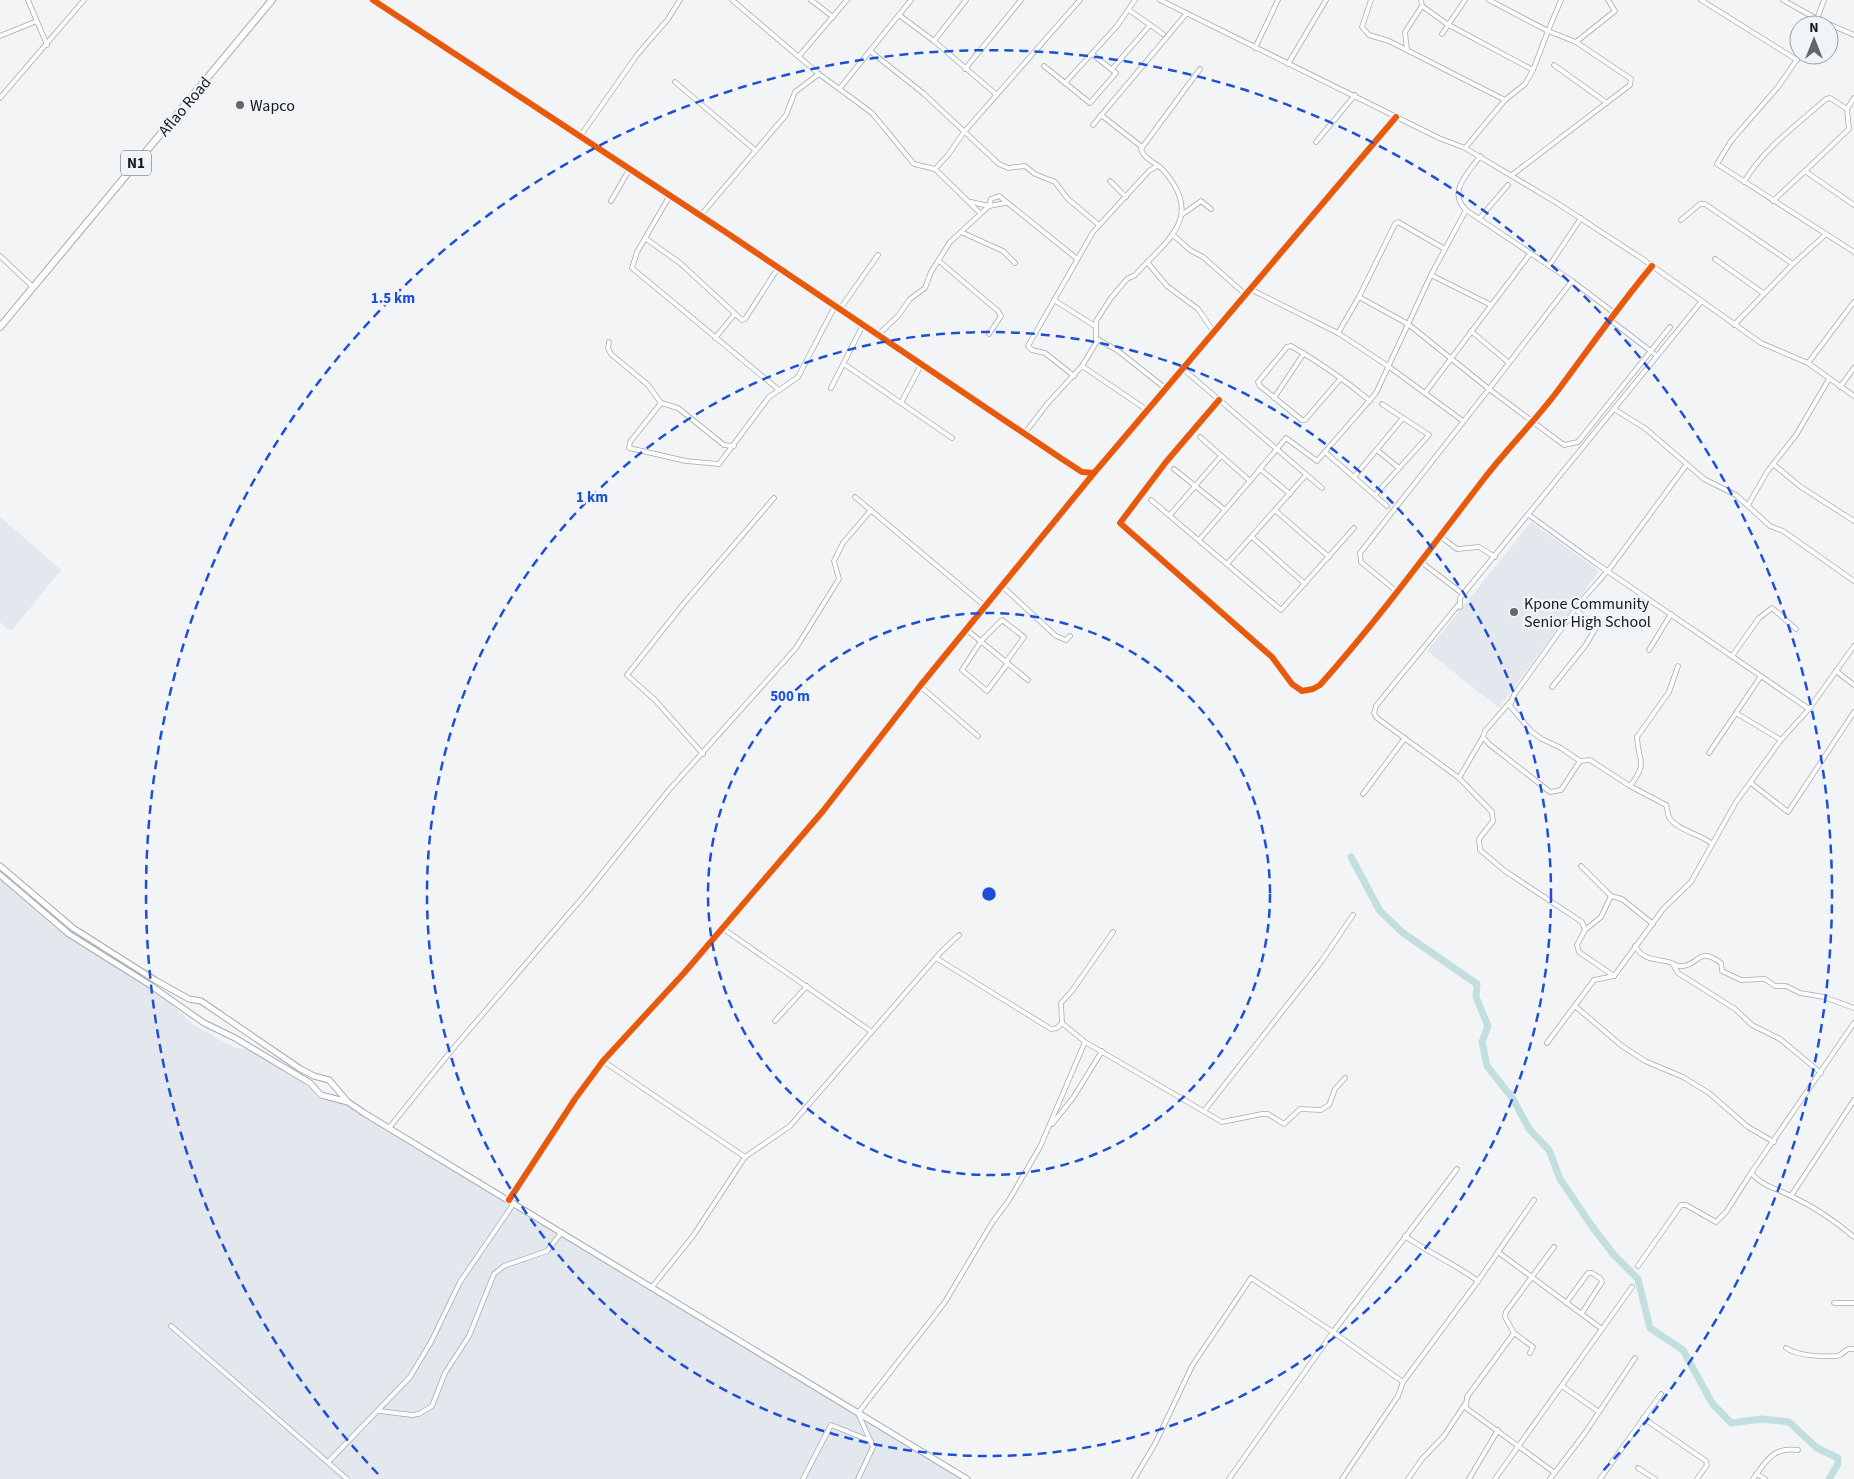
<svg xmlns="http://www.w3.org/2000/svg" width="1854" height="1479" font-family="'Source Sans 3',sans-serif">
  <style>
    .built { fill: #e2e8ee }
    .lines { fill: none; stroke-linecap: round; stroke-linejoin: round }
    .river { stroke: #c3dede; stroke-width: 7 }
    .minor-casing { stroke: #a8aaab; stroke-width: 5.5 }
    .secondary-casing { stroke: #a8aaab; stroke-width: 7 }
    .trunk-casing { stroke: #a8aaab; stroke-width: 8 }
    .minor { stroke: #fdfdfe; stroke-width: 4 }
    .secondary { stroke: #fdfdfe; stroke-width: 5 }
    .trunk { stroke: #fdfdfe; stroke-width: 6 }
    .cycleway-casing { stroke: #f0f4f8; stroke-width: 9 }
    .cycleway { stroke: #e8590c; stroke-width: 6 }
    .ring { fill: none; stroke: #1d4ed8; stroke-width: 2.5; stroke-dasharray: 9 6 }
    .poi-dot { fill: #646668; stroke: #f0f4f8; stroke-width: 2 }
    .labels { text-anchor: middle; stroke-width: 5; stroke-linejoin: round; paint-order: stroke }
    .shield { fill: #f0f4f8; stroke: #595b5d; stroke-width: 1 }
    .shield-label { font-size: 15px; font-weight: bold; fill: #181a1b }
    .poi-label { font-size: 16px; fill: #181a1b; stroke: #f0f4f8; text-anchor: start }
    .street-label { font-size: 16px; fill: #181a1b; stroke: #f0f4f8 }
    .centre { fill: #1d4ed8; stroke: #f0f4f8; stroke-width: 2.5 }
    .ring-label { font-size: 15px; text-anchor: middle; font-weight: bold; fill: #1d4ed8; stroke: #f0f4f8; stroke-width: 5; stroke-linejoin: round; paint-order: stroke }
  </style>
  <rect width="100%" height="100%" fill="#f2f4f6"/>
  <!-- built -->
  <g class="built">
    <path d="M0 517 61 570 11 631 0 622Z"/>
    <path d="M1531 522 1599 571 1499 708 1427 651Z"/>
    <path d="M0 878 66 936 162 996 194 1025 235 1048 248 1049 310 1088 314 1095 322 1100H333L348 1106 962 1479H0Z"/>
  </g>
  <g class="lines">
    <!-- river -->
    <path class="river" d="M1351 857 1380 911 1403 933 1477 984 1476 997 1488 1026 1482 1042 1487 1066 1513 1099 1529 1129 1549 1150 1560 1179 1591 1225 1614 1255 1638 1279 1650 1328 1683 1350 1712 1403 1731 1423 1762 1419 1789 1422 1817 1448 1838 1458V1464L1829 1479"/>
    <defs>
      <g id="minor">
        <path d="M28 0 47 45"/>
        <path d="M373 0 724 231 1062 459 1082 472 1094 473 1112 452 1396 117"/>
        <path d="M732 0 819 74 872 113 914 164 935 169 948 155 964 132 1080 0"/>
        <path d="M811 0 833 17"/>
        <path d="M1160 0 1439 138 1465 148 1557 203 1641 258 1761 343 1808 363 1854 396"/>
        <path d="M1371 0 1362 27 1369 35 1389 41 1505 100"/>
        <path d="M1489 0 1548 31 1561 0"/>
        <path d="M1701 0 1797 60"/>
        <path d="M1783 0 1817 19 1854 35"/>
        <path d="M1422 6 1447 24 1533 70"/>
        <path d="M1129 10 1163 34"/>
        <path d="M899 15 934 41 997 95"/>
        <path d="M1817 19 1824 0"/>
        <path d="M1442 34 1465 0"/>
        <path d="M0 36 37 21"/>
        <path d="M934 41 966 0"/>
        <path d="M1576 42 1615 11 1608 0"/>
        <path d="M1255 48 1278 0"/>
        <path d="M1407 50 1405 32 1422 6 1421 0"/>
        <path d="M870 51 923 93 999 164 1008 168 1025 166 1035 174 1055 182 1068 199 1099 225"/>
        <path d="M800 55 847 0"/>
        <path d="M1800 55 1778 87 1731 141 1717 164 1854 252"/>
        <path d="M1288 64 1326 0"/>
        <path d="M1554 65 1607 103"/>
        <path d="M1044 66 1090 103 1116 73 1092 54"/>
        <path d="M965 69 1021 0"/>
        <path d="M1112 69 1150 25"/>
        <path d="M675 82 755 150"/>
        <path d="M1065 83 1117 26 1135 0"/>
        <path d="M840 88 911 0"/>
        <path d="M0 98 84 0"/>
        <path d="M1847 109 1849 129 1805 171 1854 205"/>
        <path d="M1101 115 1142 147"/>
        <path d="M1093 125 1187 13"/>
        <path d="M579 138 637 55 668 19 680 0"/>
        <path d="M1316 142 1355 95"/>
        <path d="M1465 148 1505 100 1525 84 1533 70 1548 31 1576 42 1631 79 1630 85 1512 175"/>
        <path d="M935 169 980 213"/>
        <path d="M1110 181 1126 197"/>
        <path d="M1744 182C1764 148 1797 125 1826 99L1830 98 1847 109 1854 98"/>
        <path d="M669 197 637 252 632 268 779 390"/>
        <path d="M611 201 629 170"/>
        <path d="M1773 201 1805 171"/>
        <path d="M971 202 989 206 991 199 999 196 1076 258"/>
        <path d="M1466 210C1447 191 1468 174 1480 156"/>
        <path d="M1183 214 1201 201 1211 209"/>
        <path d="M700 216 786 115 795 92 819 74"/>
        <path d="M1479 219 1508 185"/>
        <path d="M1681 220 1700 204H1705L1793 264"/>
        <path d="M961 232 1003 251 1015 263"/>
        <path d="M1172 234 1190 250 1203 257 1245 294"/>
        <path d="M645 238 680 263 742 320 745 319 778 268"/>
        <path d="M0 256 33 287"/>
        <path d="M1715 259 1763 293"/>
        <path d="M939 261 998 311 1001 316 989 334"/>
        <path d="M1147 262 1167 286 1198 309 1214 332"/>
        <path d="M1549 266 1581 218"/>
        <path d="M1431 275 1491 305"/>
        <path d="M1572 281 1489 389 1564 445 1578 442 1670 327"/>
        <path d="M1250 289 1338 333 1388 366 1463 421"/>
        <path d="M1359 297 1408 324 1489 389 1360 553 1361 562 1396 591"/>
        <path d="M1054 300 1095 326"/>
        <path d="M840 309 878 255"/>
        <path d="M1609 319 1657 356"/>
        <path d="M1734 325 1793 264 1825 235"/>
        <path d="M1471 331 1509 363"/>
        <path d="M1338 333 1359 297 1395 224 1398 222 1445 249"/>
        <path d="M878 335 898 316 910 299 925 288 931 272 950 242 989 206 1005 203"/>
        <path d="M715 338 734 315"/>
        <path d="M1097 339 1117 350 1165 388"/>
        <path d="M609 342 608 348 611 354 648 385 661 403 678 408 724 445 734 446"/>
        <path d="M1808 363 1854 302"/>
        <path d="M844 364 952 438"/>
        <path d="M1082 366 1147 410"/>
        <path d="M1182 368 1322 488"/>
        <path d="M1074 376 1045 353 1032 350 1028 346 1093 232 1149 171 1157 166"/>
        <path d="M1341 378 1305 420H1302L1260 386 1258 382 1287 347 1291 346C1319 362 1345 380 1370 401"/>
        <path d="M1840 387 1854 368"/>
        <path d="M831 388 863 325"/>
        <path d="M1425 393 1530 254"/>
        <path d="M1274 398 1304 353"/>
        <path d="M1219 400 1166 462 1120 523 1272 657 1292 684 1302 691 1313 689 1320 685C1378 620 1430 549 1483 480 1506 450 1533 423 1556 393 1588 350 1618 307 1652 266"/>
        <path d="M661 403 630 442 629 448 686 461 719 464 769 397 798 377 835 306"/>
        <path d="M901 403 921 365"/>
        <path d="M1614 409 1646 429 1704 479 1736 495 1770 526 1783 531 1854 581"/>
        <path d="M1024 434 1048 403 1082 366 1096 343V321L1111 298 1127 279 1135 275C1168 239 1205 217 1163 170 1156 162 1144 160 1141 149L1200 69"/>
        <path d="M1200 437 1250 481 1225 510"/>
        <path d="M1377 450 1399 468"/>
        <path d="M1325 452 1387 506"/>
        <path d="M1687 464 1611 567 1582 600 1514 695 1510 706 1532 732 1542 739 1561 748 1580 761 1590 760 1630 786 1666 805C1668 809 1667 813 1669 817 1675 829 1699 834 1711 843"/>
        <path d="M1773 464 1801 487 1854 521"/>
        <path d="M1174 469 1225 510 1199 540"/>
        <path d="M1260 469 1290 494"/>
        <path d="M1354 477 1403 418"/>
        <path d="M1250 481 1286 438 1317 461 1376 393 1431 275 1466 210 1572 281 1613 312"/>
        <path d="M1375 495 1429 435 1382 404"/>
        <path d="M855 497 986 607"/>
        <path d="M1151 500 1281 610 1354 528"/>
        <path d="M1748 505 1767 472 1796 435 1829 379"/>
        <path d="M1276 511 1329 557"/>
        <path d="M1170 515 1221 456"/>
        <path d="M1529 515 1594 562 1809 709"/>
        <path d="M1252 537 1305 584"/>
        <path d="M1441 537 1457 549 1479 547 1495 557"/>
        <path d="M1421 562 1463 594"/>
        <path d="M1227 564 1306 475"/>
        <path d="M1003 587 1056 636 1066 640 1070 636"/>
        <path d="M1459 604 1376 706 1374 713 1377 718 1459 778"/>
        <path d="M1460 607V598L1701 302"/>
        <path d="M967 630 1028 680"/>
        <path d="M1649 650 1671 614"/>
        <path d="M1732 656 1759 618 1772 608 1796 629"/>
        <path d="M1006 662 1024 637 1002 620 981 641 962 670 987 691 1008 663"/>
        <path d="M1836 671 1854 685"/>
        <path d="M920 686 978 736"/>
        <path d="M1552 687 1585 646 1596 628 1575 609"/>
        <path d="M1510 702 1485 731 1483 737 1489 744 1550 792 1561 790 1580 761"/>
        <path d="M1736 713 1781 740"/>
        <path d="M1483 737 1459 778 1492 812 1493 821 1479 839 1480 850 1505 871 1582 922 1585 930 1577 945 1579 952 1614 976"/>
        <path d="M1709 753 1761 676"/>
        <path d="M703 754 655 700 627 675 685 602 774 498"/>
        <path d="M1751 783 1788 812 1854 712"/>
        <path d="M1630 786C1649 761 1638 763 1637 737L1669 692 1678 666"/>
        <path d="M1363 794 1405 738"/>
        <path d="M1581 866 1611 896 1622 899 1653 924"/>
        <path d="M722 928 872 1032"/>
        <path d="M1585 930 1601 917 1611 896"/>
        <path d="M1113 932 1072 991 1061 1003 1062 1023 1085 1042 1222 1122 1262 1114H1268L1284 1124 1300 1109 1321 1110 1329 1105 1335 1089 1345 1078"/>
        <path d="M1635 946C1644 962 1658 958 1672 963 1676 965 1678 967 1683 966 1700 964 1698 946 1721 963L1722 971 1741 980 1765 979 1775 986H1786L1800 993 1824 997 1854 1008"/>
        <path d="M936 958 1051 1029 1057 1028 1062 1023"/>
        <path d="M1673 964 1678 973 1735 1009 1752 1025 1780 1039 1821 1073"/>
        <path d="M1575 1006 1622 1046 1645 1061 1683 1077 1709 1093 1748 1127 1774 1142"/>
        <path d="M775 1021 807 986"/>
        <path d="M1547 1043 1594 980 1614 976 1664 908 1691 882 1736 802 1781 740 1809 709 1854 646"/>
        <path d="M603 1061 745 1157"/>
        <path d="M1204 1111 1321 962 1353 915"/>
        <path d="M1052 1124 1073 1098 1102 1051"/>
        <path d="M389 1128 451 1051 589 890 669 790 796 648 839 579 834 561 843 543 871 510"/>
        <path d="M1751 1173 1854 1023"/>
        <path d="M1791 1196 1854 1100"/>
        <path d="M509 1200 575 1099 603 1061 684 973 823 811 920 686 1094 473"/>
        <path d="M1405 1236C1429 1253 1455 1264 1478 1281"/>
        <path d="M1554 1247 1506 1312 1505 1317 1514 1333 1467 1397 1466 1408 1555 1473"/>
        <path d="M1498 1252 1602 1329"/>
        <path d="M1638 1266 1681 1205H1686L1716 1222 1726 1212 1751 1173C1763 1187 1779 1189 1795 1198 1816 1208 1836 1222 1854 1237"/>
        <path d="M652 1287 693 1236 745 1157 790 1126 941 952 959 935"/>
        <path d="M1566 1303 1588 1273H1592L1601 1279 1602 1282 1582 1313"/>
        <path d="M1834 1303H1854"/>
        <path d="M171 1326 347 1479"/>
        <path d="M1514 1333 1533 1347 1530 1353"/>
        <path d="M1786 1348C1798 1356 1822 1357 1837 1356 1844 1355 1845 1347 1854 1349"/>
        <path d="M1562 1386 1599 1412"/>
        <path d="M379 1411 412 1415 419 1414 432 1406 445 1373 469 1336 494 1274 504 1266 547 1251 562 1232"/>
        <path d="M1643 1418 1706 1461 1707 1465 1697 1479"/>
        <path d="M329 1461 410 1377 431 1342 460 1282 514 1203"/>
        <path d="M1638 1468 1655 1479"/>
        <path d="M1757 1474 1765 1479"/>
        <path d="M803 1479 831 1425 871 1441"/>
        <path d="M858 1479 873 1447 858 1413 945 1302 992 1223 1009 1200 1040 1147 1085 1042"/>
        <path d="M1134 1479 1155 1444 1192 1366 1251 1278 1333 1332 1403 1382"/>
        <path d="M1229 1479 1333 1332 1457 1169"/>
        <path d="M1342 1479 1398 1396 1403 1382 1478 1281 1534 1200"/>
        <path d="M1408 1479 1422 1459 1444 1436 1465 1404"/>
        <path d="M1469 1479 1498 1430"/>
        <path d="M1495 1479 1632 1287"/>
        <path d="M1550 1479 1585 1433 1635 1358"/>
        <path d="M1600 1479 1661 1394"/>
        <path d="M1753 1479C1766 1461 1774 1446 1798 1450"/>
      </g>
      <g id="secondary">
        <path d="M0 866 73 928 155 980 189 999 201 1001 299 1068 314 1076 329 1080 348 1102 364 1113 967 1479"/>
        <path d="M0 875 69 934 150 985 204 1023 235 1038 310 1083 321 1095 348 1102"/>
      </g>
      <path id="trunk" d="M0 327 272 0"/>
    </defs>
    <!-- minor casing -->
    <use href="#minor" class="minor-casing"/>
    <!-- secondary casing -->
    <use href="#secondary" class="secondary-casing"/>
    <!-- trunk casing -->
    <use href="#trunk" class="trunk-casing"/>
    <!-- minor -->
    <use href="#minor" class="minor"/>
    <!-- secondary -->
    <use href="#secondary" class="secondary"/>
    <!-- trunk -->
    <use href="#trunk" class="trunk"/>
    <defs>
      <g id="cycleway">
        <path d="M373 0 724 231 1062 459 1082 472 1094 473 1112 452 1396 117"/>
        <path d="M1219 400 1166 462 1120 523 1272 657 1292 684 1302 691 1313 689 1320 685C1378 620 1430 549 1483 480 1506 450 1533 423 1556 393 1588 350 1618 307 1652 266"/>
        <path d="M509 1200 575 1099 603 1061 684 973 823 811 920 686 1094 473"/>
      </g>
    </defs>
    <!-- cycleway casing -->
    <use href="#cycleway" class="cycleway-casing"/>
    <!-- cycleway -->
    <use href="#cycleway" class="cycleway"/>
  </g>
  <!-- distance rings -->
  <g class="ring">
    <circle cx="989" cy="894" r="281"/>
    <circle cx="989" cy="894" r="562"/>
    <path d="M378 1474A843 843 0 1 1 1600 1474"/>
  </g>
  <!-- markers -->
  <g class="poi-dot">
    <circle cx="240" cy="105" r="5"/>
    <circle cx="1514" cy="612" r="5"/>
  </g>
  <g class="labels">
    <!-- shield labels -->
    <rect class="shield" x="121" y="150.5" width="30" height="25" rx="4"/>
    <g class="shield-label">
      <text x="136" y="168">N1</text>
    </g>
    <!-- poi labels -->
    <g class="poi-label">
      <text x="250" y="111">Wapco</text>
      <text x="1524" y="609">Kpone Community<tspan x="1524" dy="18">Senior High School</tspan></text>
    </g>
    <!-- street labels -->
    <g class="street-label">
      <text transform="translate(184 106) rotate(-50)" y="6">Aflao Road</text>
    </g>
  </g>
  <circle cx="989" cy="894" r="8" class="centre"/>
  <g class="ring-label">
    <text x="393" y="303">1.5 km</text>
    <text x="592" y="502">1 km</text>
    <text x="790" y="701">500 m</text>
  </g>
  <!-- north arrow -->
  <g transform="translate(1814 40)"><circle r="24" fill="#f0f4f8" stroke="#9a9da0"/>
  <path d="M0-4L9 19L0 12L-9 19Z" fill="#646668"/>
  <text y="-8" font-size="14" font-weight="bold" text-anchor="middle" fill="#181a1b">N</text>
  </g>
</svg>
